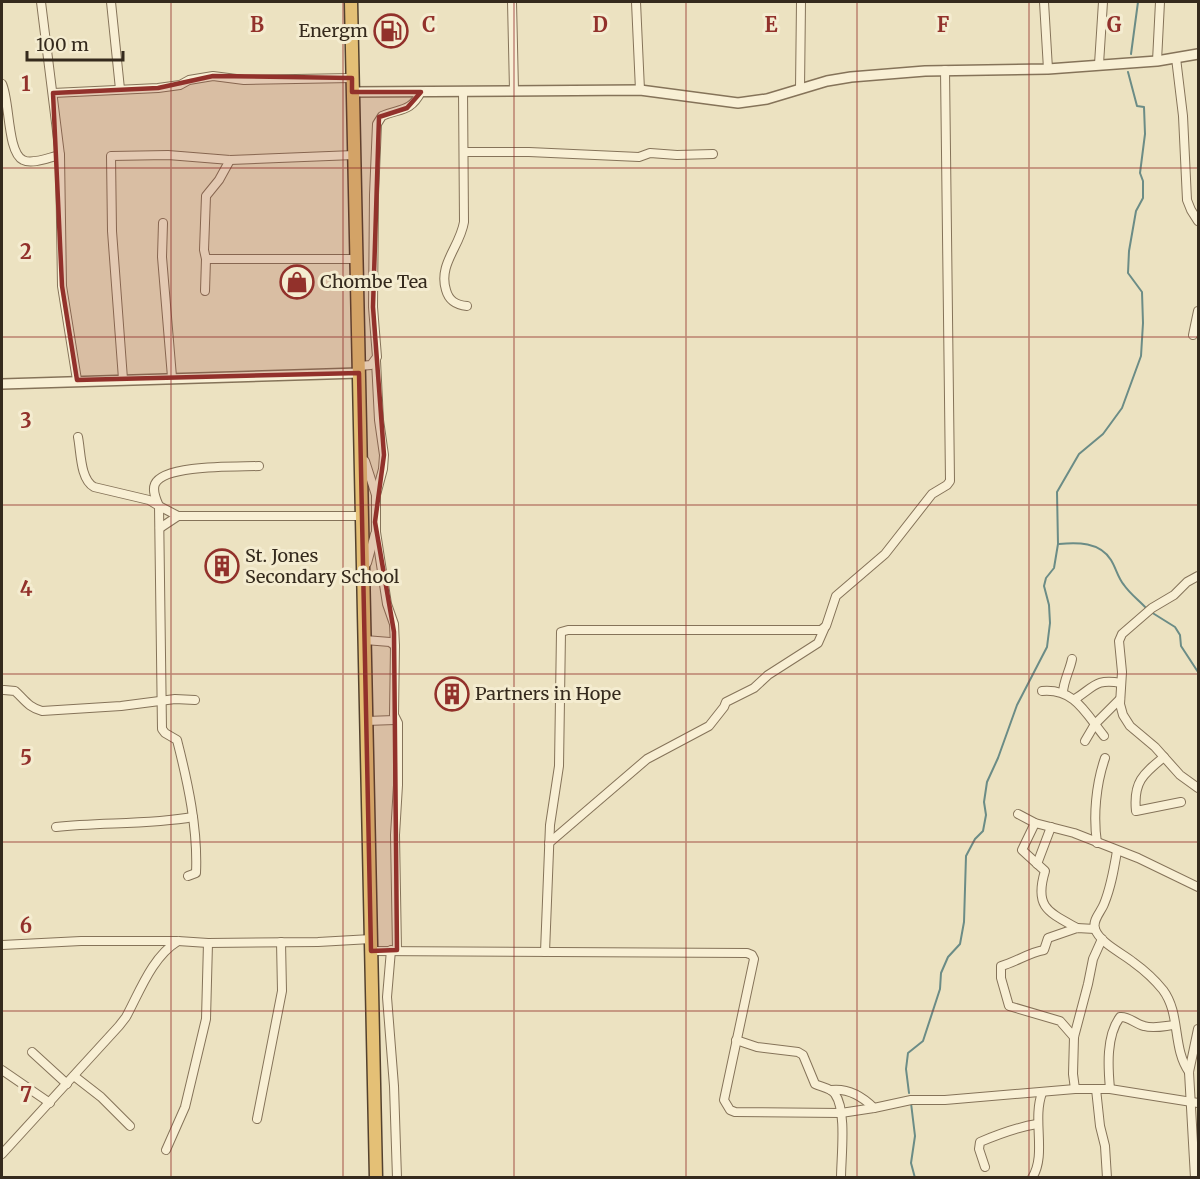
<svg xmlns="http://www.w3.org/2000/svg" width="1200" height="1179" font-family="Merriweather,serif">
  <style>
    .lines { fill: none; stroke-linecap: round; stroke-linejoin: round }
    .stream { stroke: #6b8c86; stroke-width: 2 }
    .minor-casing { stroke: #857359; stroke-width: 10 }
    .tertiary-casing { stroke: #857359; stroke-width: 12 }
    .trunk-casing { stroke: #53412e; stroke-width: 15 }
    .minor { stroke: #f8efd4; stroke-width: 8 }
    .tertiary { stroke: #f8efd4; stroke-width: 9 }
    .trunk { stroke: #e4c076; stroke-width: 12 }
    .marked { fill: #92312b; fill-opacity: 0.2; stroke: #92312b; stroke-width: 4.5; stroke-linejoin: round }
    .grid { fill: none; stroke: #92312b; stroke-width: 1.5; stroke-opacity: 0.55 }
    .labels { text-anchor: middle; stroke-width: 6; stroke-linejoin: round; paint-order: stroke }
    .poi-label { font-size: 18px; fill: #352a1d; stroke: #f4ecd0; text-anchor: start }
    .grid-label { font-size: 20px; text-anchor: middle; font-weight: bold; fill: #92312b; stroke: #f4ecd0; stroke-width: 6; stroke-linejoin: round; paint-order: stroke }
  </style>
  <rect width="100%" height="100%" fill="#ece2c1"/>
  <g class="lines">
    <!-- stream -->
    <g class="stream">
      <path d="M1131 54 1138 2"/>
      <path d="M1059 544C1077 542 1100 542 1111 560 1116 568 1118 578 1124 585 1130 594 1140 601 1147 609"/>
      <path d="M1151 612 1175 627 1180 635 1181 646 1198 672"/>
      <path d="M909 1093 906 1069 908 1053 923 1041 940 989 941 973 948 957 960 944 964 922 966 856 975 839 983 831 986 815 984 802 987 782 998 758 1017 705 1047 647 1050 623 1049 605 1044 586 1046 578 1054 568 1058 544 1057 492 1079 454 1103 434 1122 408 1141 356 1143 323 1142 292 1128 273 1129 251 1136 211 1143 198V181L1140 173 1145 134 1144 107 1137 106 1128 72"/>
      <path d="M911 1103 915 1136 911 1163 915 1178"/>
    </g>
    <defs>
      <g id="minor">
        <path d="M41 2 60 155 62 286 77 380"/>
        <path d="M111 2 120 89"/>
        <path d="M512 2 514 90"/>
        <path d="M636 2 640 90"/>
        <path d="M1044 2 1048 69"/>
        <path d="M1176 58 1183 116 1187 200 1191 210 1198 221"/>
        <path d="M1157 61 1160 2"/>
        <path d="M1099 64 1103 2"/>
        <path d="M2 84C10 101 7 152 23 160 32 165 50 157 60 155"/>
        <path d="M800 89 801 2"/>
        <path d="M463 91 464 222C460 247 438 264 446 290 449 301 456 305 467 306"/>
        <path d="M53 93 158 88 180 85 189 80 213 76 244 80 352 78"/>
        <path d="M464 152H529L639 157 650 153 677 155 713 154"/>
        <path d="M163 223 162 257 172 377"/>
        <path d="M206 259H356"/>
        <path d="M205 291 206 259 204 250 206 196 219 180 230 160"/>
        <path d="M1193 335 1198 311"/>
        <path d="M376 361 379 420 384 455 383 469 376 495V532L387 604 394 624 395 646"/>
        <path d="M359 366 371 365 377 357 373 307 374 195 377 124 382 116C400 108 410 113 421 92"/>
        <path d="M123 379 112 231 111 156 168 155 230 160 354 155"/>
        <path d="M78 437C81 452 80 479 94 487L149 500 159 506 162 729 165 733 177 740C188 783 198 829 196 873L188 876"/>
        <path d="M365 461 376 495"/>
        <path d="M178 516 159 506C156 499 152 491 155 484 164 464 239 467 259 466"/>
        <path d="M160 528 178 516H362"/>
        <path d="M367 563 375 534"/>
        <path d="M1198 576 1187 582 1174 595 1152 608 1122 634 1119 641 1122 672 1120 704 1123 715 1130 726 1155 747 1180 775 1198 788"/>
        <path d="M365 640 390 642 395 646 394 715 398 723V785L395 835 397 950"/>
        <path d="M4 690 15 691C25 700 28 707 42 711L121 706 175 699 195 700"/>
        <path d="M1042 691C1075 688 1086 714 1104 736"/>
        <path d="M1063 693C1063 682 1070 670 1072 659"/>
        <path d="M1075 699C1094 687 1096 678 1121 683"/>
        <path d="M366 721 395 720"/>
        <path d="M1085 741 1095 724 1120 699"/>
        <path d="M1164 757C1143 774 1133 782 1136 811L1181 802"/>
        <path d="M1018 814 1035 823 1074 833 1138 858 1198 887"/>
        <path d="M1035 823 1022 850 1045 871C1034 907 1048 912 1077 928"/>
        <path d="M56 827C101 822 148 825 193 817"/>
        <path d="M549 843 647 759 709 726 724 707 726 702 754 688 768 675 818 643 825 627"/>
        <path d="M1097 843C1093 816 1096 784 1105 758"/>
        <path d="M1117 851C1114 869 1111 887 1104 904 1101 912 1092 920 1095 929 1100 943 1122 953 1133 962 1144 970 1155 980 1163 990 1181 1014 1172 1048 1189 1072"/>
        <path d="M1037 864 1051 827"/>
        <path d="M2 945 81 941H178L208 943 318 942 371 939"/>
        <path d="M391 950 387 997 394 1086 397 1178"/>
        <path d="M371 951 747 953 752 955 754 959 724 1100 730 1110 735 1112 841 1113 874 1108 911 1100H945L1075 1089H1110L1198 1103"/>
        <path d="M545 952 550 825 559 766 561 632 568 630H821L826 626 836 596 885 554 932 494 947 485 950 481 945 70"/>
        <path d="M1074 1037 1060 1021 1009 1006 1001 978V966C1016 962 1028 953 1044 950L1048 938 1077 928 1095 929"/>
        <path d="M736 1040 757 1047 798 1052 803 1055 815 1084C821 1087 831 1088 835 1094 847 1111 841 1157 841 1178"/>
        <path d="M32 1052 67 1084"/>
        <path d="M2 1070 50 1103"/>
        <path d="M74 1076 101 1097 130 1126"/>
        <path d="M1075 1089 1073 1074 1074 1037 1088 984 1093 959 1102 939"/>
        <path d="M1096 1089 1100 1126 1105 1146 1107 1178"/>
        <path d="M1110 1089C1108 1067 1106 1036 1120 1017 1129 1016 1135 1024 1144 1026 1154 1029 1164 1026 1174 1025"/>
        <path d="M831 1090C848 1088 862 1096 874 1108"/>
        <path d="M257 1119 282 991 281 942"/>
        <path d="M166 1150 185 1107 206 1019 208 943"/>
        <path d="M2 1154 119 1026 126 1017C140 991 152 957 178 941"/>
        <path d="M985 1167 979 1149 980 1142C999 1134 1017 1127 1037 1124"/>
        <path d="M1032 1178C1047 1155 1032 1120 1042 1093"/>
        <path d="M1195 1178 1189 1072 1198 1029"/>
      </g>
      <g id="tertiary">
        <path d="M352 92 640 90 738 103 767 99 827 81 851 77 925 71 1048 69 1157 61 1198 54"/>
        <path d="M2 384 359 373"/>
      </g>
      <path id="trunk" d="M351 2 376 1178"/>
    </defs>
    <!-- minor casing -->
    <use href="#minor" class="minor-casing"/>
    <!-- tertiary casing -->
    <use href="#tertiary" class="tertiary-casing"/>
    <!-- trunk casing -->
    <use href="#trunk" class="trunk-casing"/>
    <!-- minor -->
    <use href="#minor" class="minor"/>
    <!-- tertiary -->
    <use href="#tertiary" class="tertiary"/>
    <!-- trunk -->
    <use href="#trunk" class="trunk"/>
  </g>
  <!-- marked area -->
  <path class="marked" d="M213 76 352 78V92H421L407 108 379 117 373 307 384 455 375 522 394 632 397 950 371 951 359 373 77 380 62 286 53 93 158 88Z"/>
  <!-- grid -->
  <path class="grid" d="M171 2V1178M343 2V1178M514 2V1178M686 2V1178M857 2V1178M1029 2V1178M2 168H1198M2 337H1198M2 505H1198M2 674H1198M2 842H1198M2 1011H1198"/>
  <!-- icons -->
  <defs>
    <symbol id="fuel-ring" viewBox="-11 -11 22 22"><circle r="9.5" fill="#f4ecd0" stroke="#92312b" stroke-width="1.5"/><path d="M-5.5-6h7V0h2V4h1.3V-2.5L3-4.5l.8-.8L6-3V5H2.5V1h-1V6h-7ZM-4.2-4.7v3.2H.2V-4.7Z" fill="#92312b"/></symbol>
    <symbol id="shop-ring" viewBox="-11 -11 22 22"><circle r="9.5" fill="#f4ecd0" stroke="#92312b" stroke-width="1.5"/><path d="M-5-2.5h2.3a2.7 3.5 0 0 1 5.4 0H5L5.5 6h-11ZM-1.5-2.5h3a1.5 2.3 0 0 0-3 0Z" fill="#92312b"/></symbol>
    <symbol id="building-ring" viewBox="-11 -11 22 22"><circle r="9.5" fill="#f4ecd0" stroke="#92312b" stroke-width="1.5"/><path d="M-4-6H4V6H1V3H-1V6H-4ZM-2.5-4.3h1.7v1.8h-1.7ZM.8-4.3h1.7v1.8H.8ZM-2.5-1h1.7V.8h-1.7ZM.8-1h1.7V.8H.8Z" fill="#92312b"/></symbol>
  </defs>
  <g fill-rule="evenodd">
    <use href="#fuel-ring" x="372" y="12" width="38" height="38"/>
    <use href="#shop-ring" x="278" y="263" width="38" height="38"/>
    <use href="#building-ring" x="203" y="547" width="38" height="38"/>
    <use href="#building-ring" x="433" y="675" width="38" height="38"/>
  </g>
  <g class="labels">
    <!-- poi labels -->
    <g class="poi-label">
      <text x="368" y="37" text-anchor="end">Energm</text>
      <text x="320" y="288">Chombe Tea</text>
      <text x="245" y="562">St. Jones<tspan x="245" dy="21">Secondary School</tspan></text>
      <text x="475" y="700">Partners in Hope</text>
    </g>
  </g>
  <g class="grid-label">
    <text x="257" y="32">B</text>
    <text x="429" y="32">C</text>
    <text x="600" y="32">D</text>
    <text x="771" y="32">E</text>
    <text x="943" y="32">F</text>
    <text x="1114" y="32">G</text>
    <text x="26" y="91">1</text>
    <text x="26" y="259">2</text>
    <text x="26" y="428">3</text>
    <text x="26" y="596">4</text>
    <text x="26" y="765">5</text>
    <text x="26" y="933">6</text>
    <text x="26" y="1102">7</text>
  </g>
  <!-- border -->
  <rect width="1200" height="1179" fill="none" stroke="#352a1d" stroke-width="6"/>
  <!-- scale -->
  <path d="M27 51v9h96v-9" fill="none" stroke="#352a1d" stroke-width="3"/>
  <text x="36" y="51" font-size="18" fill="#352a1d" stroke="#f4ecd0" stroke-width="4.5" paint-order="stroke">100 m</text>
</svg>
